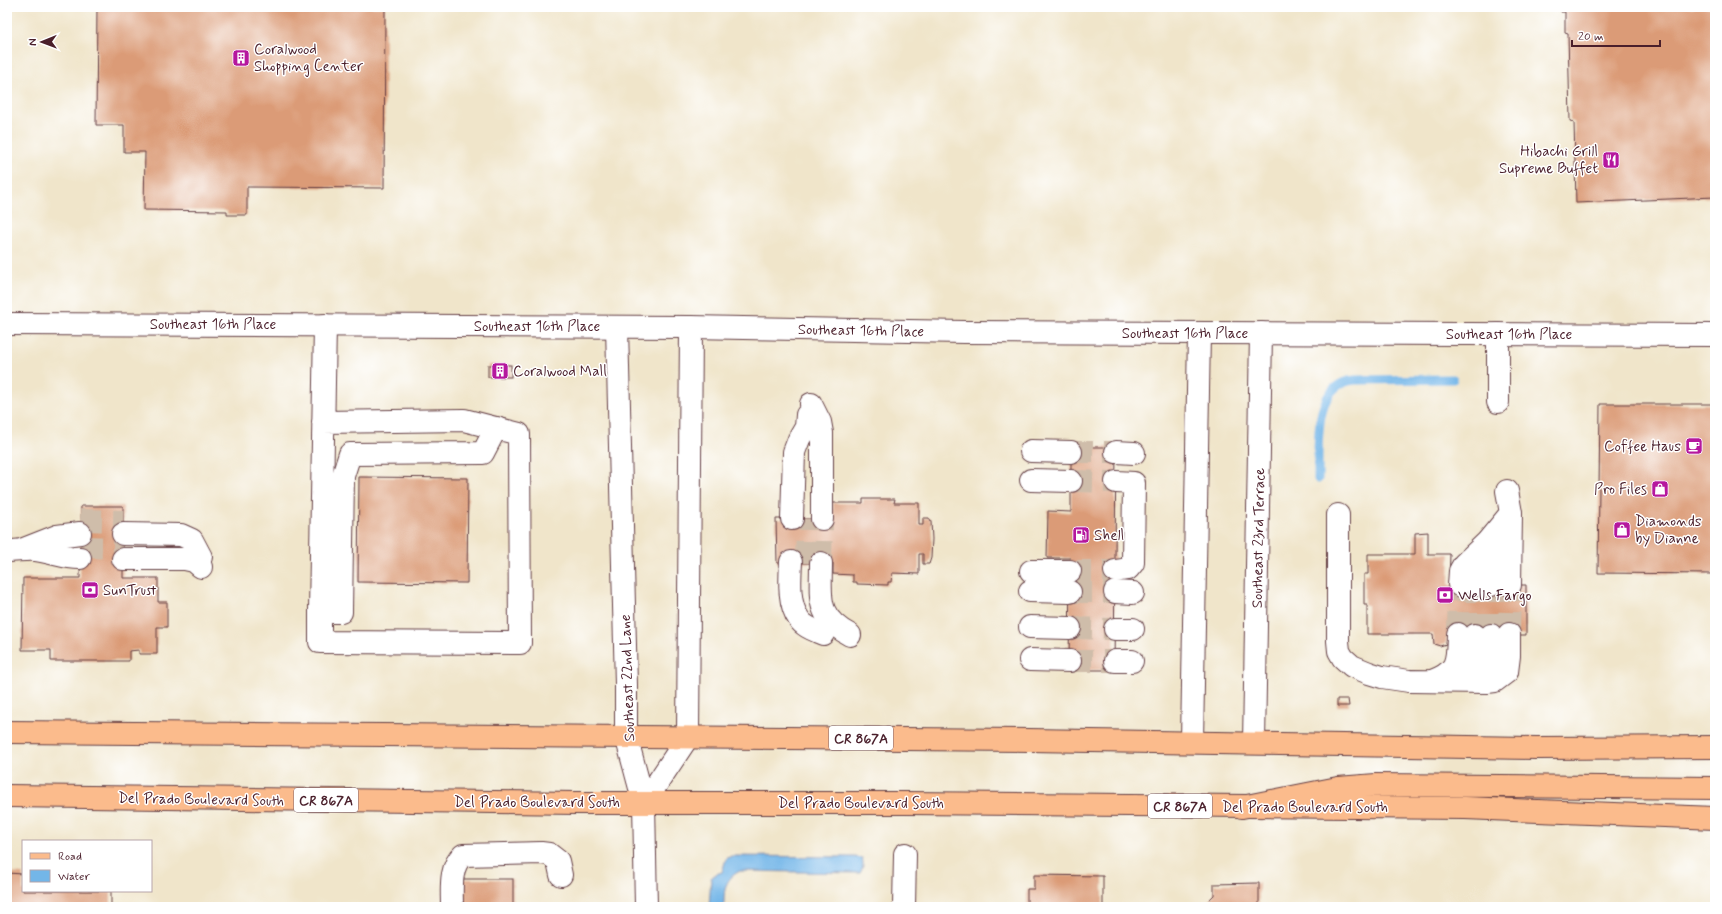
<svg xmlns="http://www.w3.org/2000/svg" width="1722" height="914" font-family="Mynerve,sans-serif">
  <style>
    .water { fill: #73b6e8; stroke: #5e6a8a }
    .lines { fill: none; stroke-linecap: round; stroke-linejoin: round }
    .stream { stroke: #73b6e8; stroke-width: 9 }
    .building { fill: #db9b77 }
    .minor-tunnel { stroke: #cfbdaa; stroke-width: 22; stroke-dasharray: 22 11; stroke-linecap: butt }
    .minor-casing { stroke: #633d43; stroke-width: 24 }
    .major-casing { stroke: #633d43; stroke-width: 24 }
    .highway-casing { stroke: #633d43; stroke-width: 24 }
    .minor { stroke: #fff; stroke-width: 22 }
    .major { stroke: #fbbb8c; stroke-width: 22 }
    .highway { stroke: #fbbb8c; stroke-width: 22 }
    .labels { text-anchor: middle; stroke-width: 3; stroke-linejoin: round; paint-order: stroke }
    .shield { fill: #fff; stroke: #80626b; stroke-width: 1 }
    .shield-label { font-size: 14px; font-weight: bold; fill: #4a1f2b }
    .poi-label { font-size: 15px; fill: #4a1f2b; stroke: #fff; text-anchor: start }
    .street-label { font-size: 15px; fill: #4a1f2b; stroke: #fff }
  </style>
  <rect width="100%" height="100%" fill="#fff"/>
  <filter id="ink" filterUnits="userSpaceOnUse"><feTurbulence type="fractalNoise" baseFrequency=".025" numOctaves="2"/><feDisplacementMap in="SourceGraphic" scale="8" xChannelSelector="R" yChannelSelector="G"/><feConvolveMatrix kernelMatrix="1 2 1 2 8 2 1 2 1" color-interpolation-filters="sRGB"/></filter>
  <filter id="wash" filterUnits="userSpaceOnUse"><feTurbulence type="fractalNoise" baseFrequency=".012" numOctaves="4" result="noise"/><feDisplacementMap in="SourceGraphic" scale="16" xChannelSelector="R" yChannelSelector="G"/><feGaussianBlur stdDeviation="0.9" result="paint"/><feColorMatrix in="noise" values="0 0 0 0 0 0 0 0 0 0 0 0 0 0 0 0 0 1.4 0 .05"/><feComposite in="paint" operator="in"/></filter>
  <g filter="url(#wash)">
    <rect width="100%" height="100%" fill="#f0e5ca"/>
    <!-- water -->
    <path class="water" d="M731 856 854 857 862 858C864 864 863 868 860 873L740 871C724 879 724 891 724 907H709L711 878 716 874 722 872 726 859Z"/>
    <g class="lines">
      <!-- stream -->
      <path class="stream" d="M1318 479C1319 448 1311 383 1355 380L1453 379"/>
    </g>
    <g id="blocks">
      <!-- building -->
      <g class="building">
        <path d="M97 7H385L384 188 247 187V215H227V211L144 210 145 152H124V125H96Z"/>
        <path d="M1561 7H1715V197L1576 203 1574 122 1570 121 1568 33 1565 32V12H1561Z"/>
        <rect x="488" y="365" width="23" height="12"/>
        <path d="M1600 404H1715V574L1598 573Z"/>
        <path d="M1071 447H1116L1114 670H1069L1070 558H1047L1048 511 1071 512Z"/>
        <path d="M359 477 468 478 467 583 358 582Z"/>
        <path d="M863 499H895L894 503H919V525H923V518H929L931 522 932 539 931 558 929 564H923V554H919V574L892 573 891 582H888V585L857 584V582H853V575L833 574V563H777L776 519H833V503H863Z"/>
        <path d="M81 506H123V578H158V602H167V627H157V654H139V650L129 651V661H51V650H22L23 578H80Z"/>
        <path d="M1428 532V554H1450L1449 585H1526V635H1447L1446 644 1440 646 1434 644 1433 634H1367V605H1364V574H1368V554H1415V533Z"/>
        <path d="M1337 699H1348L1349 706H1337Z"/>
        <path d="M7 873 23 874V891H111V907H7Z"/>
        <path d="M1034 875 1103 876V907H1027V889H1034Z"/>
        <rect x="461" y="879" width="52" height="28"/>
        <path d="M1259 883V907H1209V900L1214 895V884Z"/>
      </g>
    </g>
  </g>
  <g filter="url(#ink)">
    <use href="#blocks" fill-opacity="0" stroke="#633d43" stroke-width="1"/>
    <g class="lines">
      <!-- minor-tunnel -->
      <g class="minor-tunnel">
        <path d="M1071 452H1116"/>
        <path d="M1071 481 1116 482"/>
        <path d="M80 520 123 521"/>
        <path d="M80 547 123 548"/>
        <path d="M806 563 807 519"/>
        <path d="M821 563 822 519"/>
        <path d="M1070 571H1115"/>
        <path d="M1070 592H1115"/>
        <path d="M1070 628 1115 629"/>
        <path d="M1458 634 1459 585"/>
        <path d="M1509 634 1510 585"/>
        <path d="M1475 635V585"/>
        <path d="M1491 635V585"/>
        <path d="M1070 661H1115"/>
      </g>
      <defs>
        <g id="minor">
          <path d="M7 324 691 327 964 332 1715 335"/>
          <path d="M617 327 626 685V736L644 803 646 907"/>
          <path d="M1498 402V334"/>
          <path d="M811 404 820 422 822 433V519"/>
          <path d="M323 422 464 420 519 434 520 643 320 642V612L325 325"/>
          <path d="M1031 451 1071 452"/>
          <path d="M1116 452 1134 453"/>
          <path d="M1031 480 1071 481"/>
          <path d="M1507 491 1511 513 1510 585"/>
          <path d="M1338 515V641L1339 651 1343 658 1352 666 1369 673 1382 677 1409 681 1487 682 1495 681 1507 672 1509 656V634"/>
          <path d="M792 519 794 452 799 439 806 427 807 415"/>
          <path d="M123 534 181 535 192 540 201 557"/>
          <path d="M24 549 57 536 80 533"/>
          <path d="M7 551C17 551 26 549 36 550 51 552 65 558 80 558"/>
          <path d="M123 559H185L194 561 201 567"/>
          <path d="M791 562C790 580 788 604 799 619 804 627 814 630 823 634"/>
          <path d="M821 563C821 598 815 616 850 635"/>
          <path d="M1031 571H1070"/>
          <path d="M1115 571 1128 569 1133 563 1134 483 1116 482"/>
          <path d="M1459 585 1460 571 1464 564 1487 542 1511 513"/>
          <path d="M1475 585 1476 568 1485 546"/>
          <path d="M1491 585C1491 562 1496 551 1508 532"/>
          <path d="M1030 591 1070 592"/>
          <path d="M1115 592 1133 593"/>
          <path d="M320 612H341L343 476 350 454 483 453 496 428"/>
          <path d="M1030 627 1070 628"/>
          <path d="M1115 629H1133"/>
          <path d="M1030 660 1070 661"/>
          <path d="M1115 661H1132"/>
          <path d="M1432 681C1459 671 1457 660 1458 634"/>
          <path d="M1450 681C1475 668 1476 662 1475 635"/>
          <path d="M1467 681C1492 671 1491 659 1491 635"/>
          <path d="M1192 742 1199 333"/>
          <path d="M1254 743 1261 333"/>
          <path d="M644 803 688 737 691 327"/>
          <path d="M452 907C452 890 449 867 463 855L541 853 549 854 558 861 561 875"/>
          <path d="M904 907 905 854"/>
        </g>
        <g id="major">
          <path d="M7 732 1029 740 1537 748 1715 747"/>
          <path d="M7 796 576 803H905L1465 808 1715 818"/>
        </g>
        <path id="highway" d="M1242 807 1338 788 1376 785 1715 788"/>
      </defs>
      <!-- minor casing -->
      <use href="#minor" class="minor-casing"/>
      <!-- major casing -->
      <use href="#major" class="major-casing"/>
      <!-- highway casing -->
      <use href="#highway" class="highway-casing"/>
      <!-- minor -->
      <use href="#minor" class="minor"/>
      <!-- major -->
      <use href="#major" class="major"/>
      <!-- highway -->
      <use href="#highway" class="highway"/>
    </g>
  </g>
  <!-- icons -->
  <defs>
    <symbol id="building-square" viewBox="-11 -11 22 22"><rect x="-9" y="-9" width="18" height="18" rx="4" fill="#b5179e" stroke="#fff"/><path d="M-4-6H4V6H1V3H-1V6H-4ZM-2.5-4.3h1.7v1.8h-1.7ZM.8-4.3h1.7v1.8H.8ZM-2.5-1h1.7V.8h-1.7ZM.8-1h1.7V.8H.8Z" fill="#fff"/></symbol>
    <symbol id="restaurant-square" viewBox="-11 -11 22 22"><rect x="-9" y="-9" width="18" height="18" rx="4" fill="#b5179e" stroke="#fff"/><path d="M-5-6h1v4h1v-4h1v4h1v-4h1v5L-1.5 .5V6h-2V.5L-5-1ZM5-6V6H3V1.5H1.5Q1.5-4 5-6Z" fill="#fff"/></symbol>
    <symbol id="cafe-square" viewBox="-11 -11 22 22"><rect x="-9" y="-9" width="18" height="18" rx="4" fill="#b5179e" stroke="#fff"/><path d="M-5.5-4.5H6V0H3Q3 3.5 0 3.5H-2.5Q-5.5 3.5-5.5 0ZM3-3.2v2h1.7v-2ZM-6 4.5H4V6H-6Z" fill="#fff"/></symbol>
    <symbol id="shop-square" viewBox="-11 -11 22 22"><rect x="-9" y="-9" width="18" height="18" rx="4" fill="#b5179e" stroke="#fff"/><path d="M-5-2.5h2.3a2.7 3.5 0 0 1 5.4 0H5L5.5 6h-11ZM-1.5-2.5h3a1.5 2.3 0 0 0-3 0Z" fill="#fff"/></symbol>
    <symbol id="fuel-square" viewBox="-11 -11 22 22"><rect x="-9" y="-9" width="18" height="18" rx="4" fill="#b5179e" stroke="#fff"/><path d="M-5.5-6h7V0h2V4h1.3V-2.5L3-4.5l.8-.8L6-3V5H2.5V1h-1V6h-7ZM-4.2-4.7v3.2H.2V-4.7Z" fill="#fff"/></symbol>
    <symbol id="bank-square" viewBox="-11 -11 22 22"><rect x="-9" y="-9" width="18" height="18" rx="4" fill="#b5179e" stroke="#fff"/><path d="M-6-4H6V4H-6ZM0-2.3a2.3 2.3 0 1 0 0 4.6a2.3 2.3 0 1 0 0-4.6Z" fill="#fff"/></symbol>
  </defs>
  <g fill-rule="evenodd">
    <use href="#building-square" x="231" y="48" width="20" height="20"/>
    <use href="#restaurant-square" x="1601" y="150" width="20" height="20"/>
    <use href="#building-square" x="490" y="361" width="20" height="20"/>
    <use href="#cafe-square" x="1684" y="436" width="20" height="20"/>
    <use href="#shop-square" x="1650" y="479" width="20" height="20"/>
    <use href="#shop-square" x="1612" y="520" width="20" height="20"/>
    <use href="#fuel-square" x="1071" y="525" width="20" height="20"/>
    <use href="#bank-square" x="80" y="580" width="20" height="20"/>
    <use href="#bank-square" x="1435" y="585" width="20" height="20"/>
  </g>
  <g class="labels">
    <!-- shield labels -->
    <g class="shield">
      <rect x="829" y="726" width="64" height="24" rx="3"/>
      <rect x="294" y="788" width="64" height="24" rx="3"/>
      <rect x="1148" y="794" width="64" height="24" rx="3"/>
    </g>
    <g class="shield-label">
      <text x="861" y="743">CR 867A</text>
      <text x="326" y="805">CR 867A</text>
      <text x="1180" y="811">CR 867A</text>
    </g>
    <!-- poi labels -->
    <g class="poi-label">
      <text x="254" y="54">Coralwood<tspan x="254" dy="17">Shopping Center</tspan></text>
      <text x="1598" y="156" text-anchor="end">Hibachi Grill<tspan x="1598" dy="17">Supreme Buffet</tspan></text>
      <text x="513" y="376">Coralwood Mall</text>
      <text x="1681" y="451" text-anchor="end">Coffee Haus</text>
      <text x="1647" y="494" text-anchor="end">Pro Files</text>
      <text x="1635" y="526">Diamonds<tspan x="1635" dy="17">by Dianne</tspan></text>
      <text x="1094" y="540">Shell</text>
      <text x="103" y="595">SunTrust</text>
      <text x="1458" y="600">Wells Fargo</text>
    </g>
    <!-- street labels -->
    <g class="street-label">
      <text x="213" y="329">Southeast 16th Place</text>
      <text x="537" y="331">Southeast 16th Place</text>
      <text transform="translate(861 330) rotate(1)" y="5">Southeast 16th Place</text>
      <text x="1185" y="338">Southeast 16th Place</text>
      <text x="1509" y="339">Southeast 16th Place</text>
      <text transform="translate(1258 538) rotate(-89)" y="5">Southeast 23rd Terrace</text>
      <text transform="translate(627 678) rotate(-92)" y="5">Southeast 22nd Lane</text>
      <text transform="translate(201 799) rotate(1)" y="5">Del Prado Boulevard South</text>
      <text x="537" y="807">Del Prado Boulevard South</text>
      <text x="861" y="808">Del Prado Boulevard South</text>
      <text x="1305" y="812">Del Prado Boulevard South</text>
    </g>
  </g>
  <!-- margin -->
  <rect width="1722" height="914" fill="none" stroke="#fff" stroke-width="24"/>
  <!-- legend -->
  <rect x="22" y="840" width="130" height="52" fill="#ffffff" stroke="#b7a5aa"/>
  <rect x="30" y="853" width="20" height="6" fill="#fbbb8c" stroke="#b7a5aa"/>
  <text x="58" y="860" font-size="12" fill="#4a1f2b">Road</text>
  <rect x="30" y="870" width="20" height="12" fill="#73b6e8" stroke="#b7a5aa"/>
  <text x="58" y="880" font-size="12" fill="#4a1f2b">Water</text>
  <!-- north arrow -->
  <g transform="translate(42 42) rotate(269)" stroke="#ffffff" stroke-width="3" paint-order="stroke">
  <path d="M0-3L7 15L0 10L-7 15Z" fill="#4a1f2b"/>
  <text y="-6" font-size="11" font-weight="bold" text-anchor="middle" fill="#4a1f2b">N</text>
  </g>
  <!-- scale -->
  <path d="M1572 40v6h88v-6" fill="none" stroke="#4a1f2b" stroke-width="2"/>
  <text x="1578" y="40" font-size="12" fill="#4a1f2b" stroke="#ffffff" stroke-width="3" paint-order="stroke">20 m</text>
</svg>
